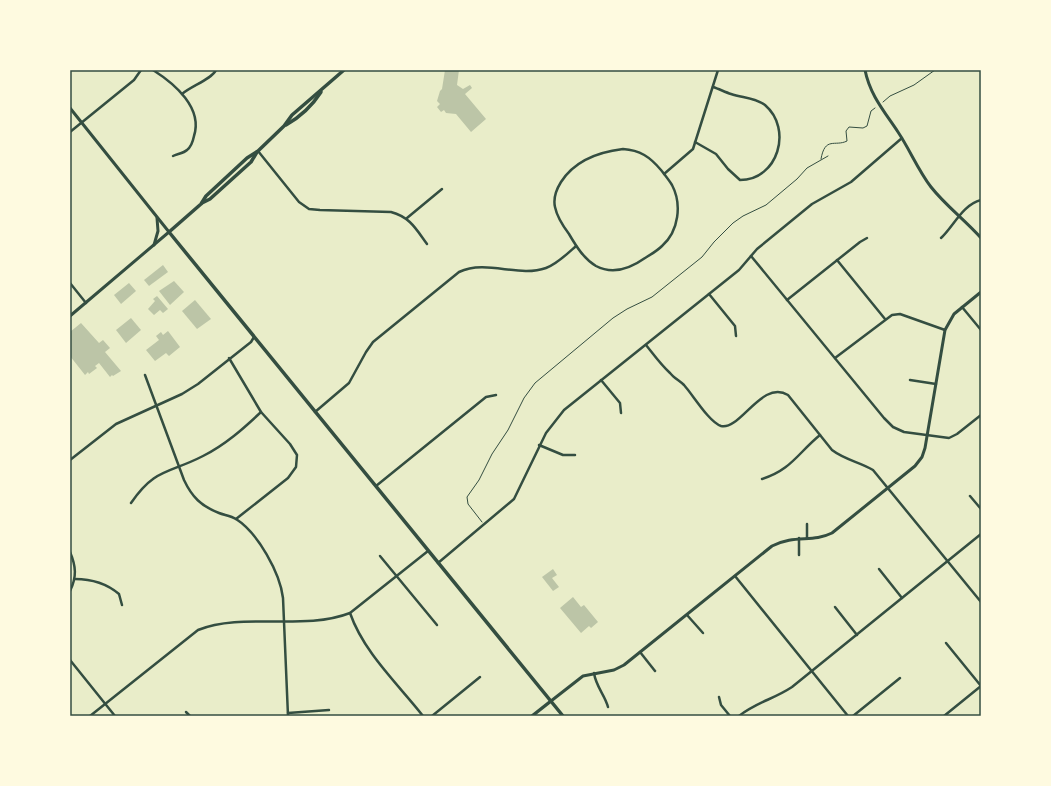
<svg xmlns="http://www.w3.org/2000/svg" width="1051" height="786" font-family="'DejaVu Sans',sans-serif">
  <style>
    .building { fill: #bcc5a7 }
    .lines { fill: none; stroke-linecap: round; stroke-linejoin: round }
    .path { stroke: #344e41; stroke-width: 1 }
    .minor { stroke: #344e41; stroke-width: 2.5 }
    .tertiary { stroke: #344e41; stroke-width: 3 }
    .secondary { stroke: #344e41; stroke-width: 3.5 }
    .neatline { fill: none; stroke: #344e41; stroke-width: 1.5 }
  </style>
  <rect width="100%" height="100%" fill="#e9edc9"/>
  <!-- building -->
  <g class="building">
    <path d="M445 70H459L457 85 463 89 470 85 472 88 465 94 486 119 471 132 456 114 446 113 444 110 441 112 437 107 440 104 437 101 440 91 442 89Z"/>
    <path d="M163 265 168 272 149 286 144 280Z"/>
    <path d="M174 281 184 292 170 305 159 291Z"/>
    <path d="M129 283 136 291 121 304 114 295Z"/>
    <path d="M157 296 168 309 163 313 160 310 154 315 148 309 155 301 153 299Z"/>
    <path d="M195 300 211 319 197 329 182 311Z"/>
    <path d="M131 318 141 330 126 343 116 330Z"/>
    <path d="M81 323 99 343 103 340 110 348 105 352 121 371 113 376 112 375 110 377 99 363 95 366 97 368 89 374 88 372 85 375 70 356V332Z"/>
    <path d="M168 331 180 347 169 356 166 353 155 361 146 350 159 340 156 336 161 332 163 335Z"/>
    <path d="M553 569 557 575 552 578 559 587 553 591 542 577Z"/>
    <path d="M573 597 581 607 584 605 598 622 591 628 589 626 581 633 560 608Z"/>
  </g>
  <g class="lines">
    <!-- path -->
    <g class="path">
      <path d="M883 102 890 96 914 85 935 70"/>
      <path d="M821 159C825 136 835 147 847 141L846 131 849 127 863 128 867 126 871 111 875 108"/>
      <path d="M482 522 468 504 467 497 479 480 492 454 508 430 524 398 535 383 613 318 627 309 652 297 702 257 714 242 733 223 743 216 766 205 797 179 807 168 828 156"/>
    </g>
    <!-- minor -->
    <g class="minor">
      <path d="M153 70C175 84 203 108 194 136 193 141 191 147 187 150 184 153 177 154 173 156"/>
      <path d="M182 94C191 86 212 79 216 70"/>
      <path d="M70 132 134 80 141 70"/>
      <path d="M695 142 716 154 728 169 740 180C778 180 793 129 765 105 754 97 743 98 731 94 725 92 719 89 713 87"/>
      <path d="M623 149C640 150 650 157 661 170 665 175 669 180 672 185 682 204 679 231 662 246 657 251 650 255 645 258 631 268 613 275 596 266 584 259 576 246 569 234 563 226 557 217 555 207 553 198 556 190 561 182 575 160 598 152 623 149Z"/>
      <path d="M258 151 299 202 309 209 320 210 391 212C410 217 416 229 427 244"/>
      <path d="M664 174 693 149 718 70"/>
      <path d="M407 218 442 189"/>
      <path d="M941 238C954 226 962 205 981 200"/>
      <path d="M751 256 884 418 893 427 904 432 949 438 957 434 981 415"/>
      <path d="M837 260 885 319"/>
      <path d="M70 283 86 303"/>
      <path d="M709 294 735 326 736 336"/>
      <path d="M787 300 860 242 867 238"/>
      <path d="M962 307 981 330"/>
      <path d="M646 345C654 355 661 365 670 373 674 378 680 381 684 385 693 395 709 422 721 426 740 431 762 379 788 395L832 450C845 460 860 462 873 470L981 602"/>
      <path d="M229 358 261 412 290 444 297 455 296 467 288 478 236 519"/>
      <path d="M835 358 892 315 900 314 945 330"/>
      <path d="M145 375 184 480C192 497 201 506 219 513 224 515 231 516 236 519 258 533 280 573 283 598L288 716"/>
      <path d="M601 380 620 403 621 413"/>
      <path d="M910 380 936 384"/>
      <path d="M315 412 349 383 366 352 373 342 459 272C487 259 518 278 546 268 557 264 567 254 576 246"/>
      <path d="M539 445 563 455H575"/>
      <path d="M70 460 116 424 182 394 198 384 251 342 254 337"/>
      <path d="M762 479C791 470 798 453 820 435"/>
      <path d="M376 486 486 397 496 395"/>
      <path d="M970 496 981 509"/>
      <path d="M131 503C155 468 168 474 203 456 225 445 243 429 261 412"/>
      <path d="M807 524V538"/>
      <path d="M70 552C76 566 77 577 70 591"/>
      <path d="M799 555V538"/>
      <path d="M380 556 437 625"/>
      <path d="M438 563 514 499 546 433 564 410 739 270 757 249 812 204 851 182 902 138"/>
      <path d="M879 569 902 598"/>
      <path d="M735 576 848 716"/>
      <path d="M75 579C92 579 106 583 119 594L122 605"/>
      <path d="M835 607 857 635"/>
      <path d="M350 613C364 653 398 684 423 716"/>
      <path d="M687 615 703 633"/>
      <path d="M946 643 981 686"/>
      <path d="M640 652 655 671"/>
      <path d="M70 660 115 716"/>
      <path d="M594 673C596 687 605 695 608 707"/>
      <path d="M719 697 721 705 730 716"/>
      <path d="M186 712 190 716"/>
      <path d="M288 713 329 710"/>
      <path d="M90 716 198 630C243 612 304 631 350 613L428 551"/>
      <path d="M432 716 480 677"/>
      <path d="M739 716C757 702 774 699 792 687L981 534"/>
      <path d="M853 716 900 678"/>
      <path d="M944 716 981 686"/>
    </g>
    <!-- tertiary -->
    <g class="tertiary">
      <path d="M865 70C870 95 884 111 898 132 910 150 918 170 931 187 946 206 965 220 981 238"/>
      <path d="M70 108 169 232 70 316"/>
      <path d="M154 245 158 231 157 218"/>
      <path d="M551 701 583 676 614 670 624 665 772 546C795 534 812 543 832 533L915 466 922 457 925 448 945 330 954 314 981 292"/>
    </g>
    <!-- secondary -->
    <g class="secondary">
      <path d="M344 70 292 115 284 126 258 151 247 158 206 196 201 204 169 232 563 716"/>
      <path d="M286 125C300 117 312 106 321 92"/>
      <path d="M202 203 210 199 251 162 257 152"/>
      <path d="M532 716 551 701"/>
    </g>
  </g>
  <!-- border -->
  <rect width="1051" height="786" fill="none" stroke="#fefae0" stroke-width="142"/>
  <rect x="71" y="71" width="909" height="644" class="neatline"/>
</svg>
